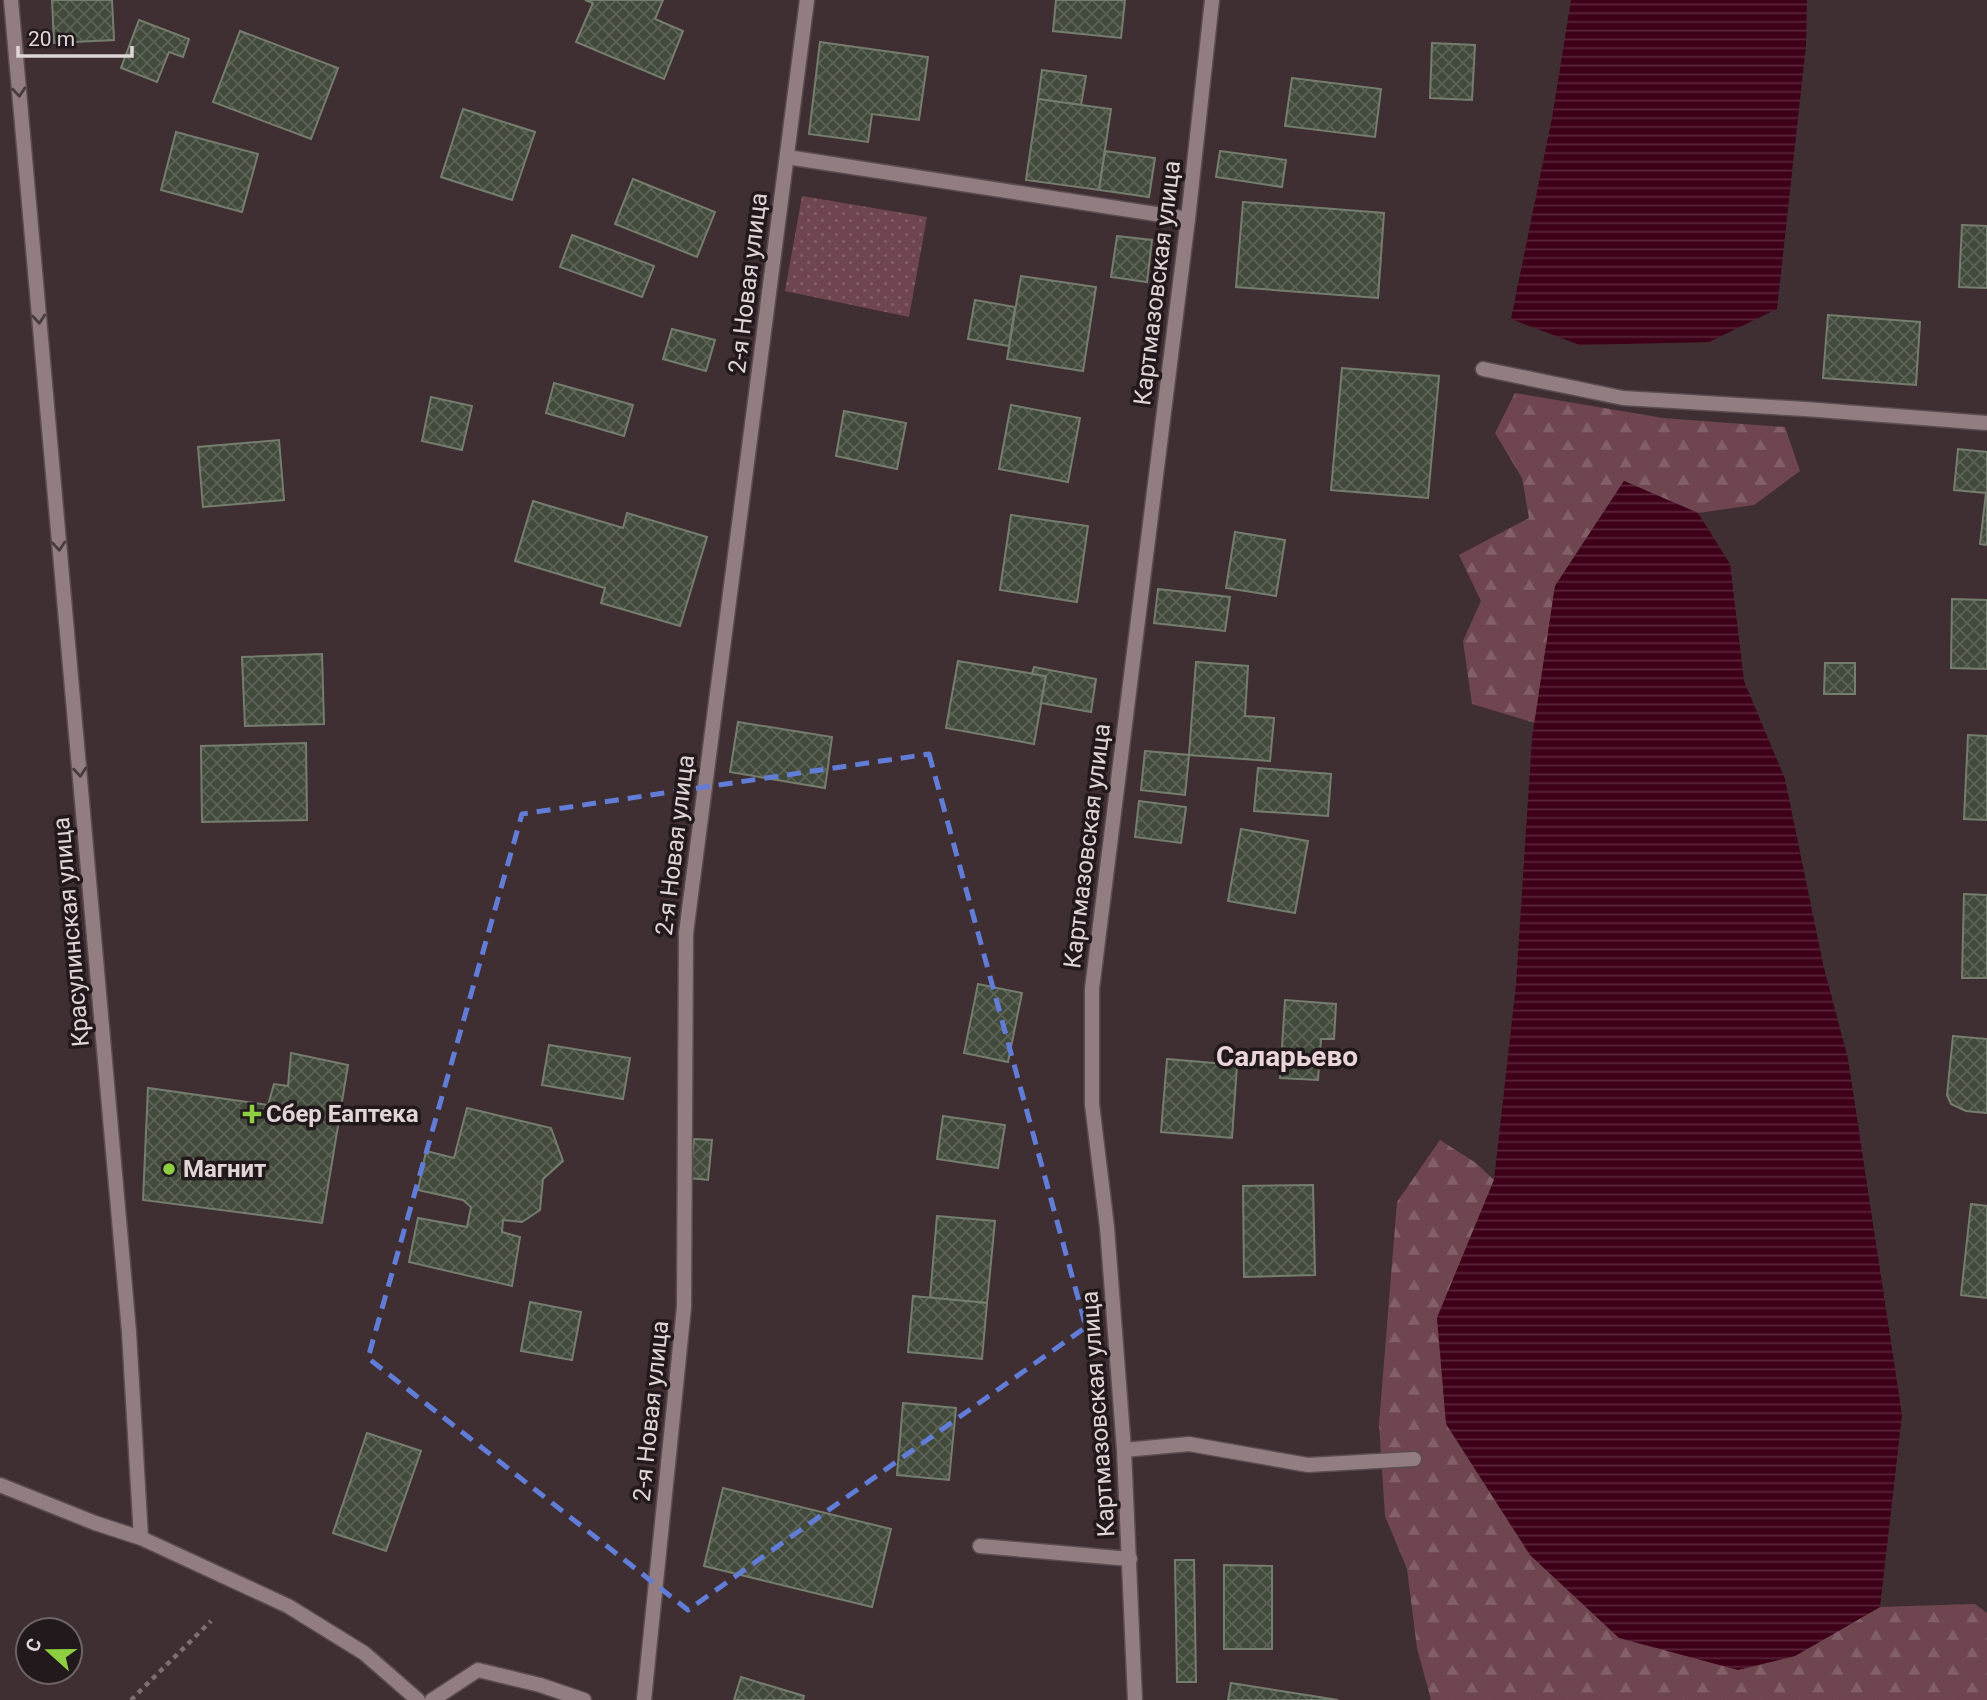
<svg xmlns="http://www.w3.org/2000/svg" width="1987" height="1700" font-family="Roboto,sans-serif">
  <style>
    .forest { fill: url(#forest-firs) }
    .garden { fill: url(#garden-dots) }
    .water { fill: url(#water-rules) }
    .building { fill: url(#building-cross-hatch); stroke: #757e6e; stroke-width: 2 }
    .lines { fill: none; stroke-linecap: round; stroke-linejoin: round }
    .service-casing { stroke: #5a4c4f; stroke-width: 17 }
    .minor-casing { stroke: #5a4c4f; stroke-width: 17 }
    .tertiary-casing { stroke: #5a4c4f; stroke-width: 17 }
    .path { stroke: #7d6f71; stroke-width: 4.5; stroke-dasharray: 5 5; stroke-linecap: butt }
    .service { stroke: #927d81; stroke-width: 14 }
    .minor { stroke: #927d81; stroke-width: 14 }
    .tertiary { stroke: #927d81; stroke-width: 14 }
    .oneway { stroke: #493c3f }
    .marked { fill: none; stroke: #617dd8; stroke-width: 5; stroke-dasharray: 14 9; stroke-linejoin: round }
    .poi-dot { fill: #8ece43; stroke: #21191b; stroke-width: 2.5 }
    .labels { text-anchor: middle; stroke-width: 7; stroke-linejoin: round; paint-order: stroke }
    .street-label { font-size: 24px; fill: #e0d5d7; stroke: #21191b }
    .poi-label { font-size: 24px; font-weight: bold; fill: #e0d5d7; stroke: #21191b; text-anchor: start }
    .quarter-label { font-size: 28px; font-weight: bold; fill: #ebd5d9; stroke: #21191b }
  </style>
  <defs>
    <pattern id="forest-firs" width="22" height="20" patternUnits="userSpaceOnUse" patternTransform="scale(1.75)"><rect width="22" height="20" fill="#6f4650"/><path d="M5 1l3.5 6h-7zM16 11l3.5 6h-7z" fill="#836068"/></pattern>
    <pattern id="garden-dots" width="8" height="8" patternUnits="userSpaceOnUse" patternTransform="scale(1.75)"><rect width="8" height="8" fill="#6f4650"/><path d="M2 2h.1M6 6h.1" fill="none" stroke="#836068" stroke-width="1.8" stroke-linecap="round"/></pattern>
    <pattern id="water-rules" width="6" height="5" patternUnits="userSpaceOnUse" patternTransform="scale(1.75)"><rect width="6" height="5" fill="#3e0018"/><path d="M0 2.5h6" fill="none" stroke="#5a2439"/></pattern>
    <pattern id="building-cross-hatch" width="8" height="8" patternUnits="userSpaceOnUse" patternTransform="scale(1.75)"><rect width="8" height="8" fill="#424a3b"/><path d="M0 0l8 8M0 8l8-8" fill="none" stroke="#5d6357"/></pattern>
  </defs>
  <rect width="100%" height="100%" fill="#402f32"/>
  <!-- forest -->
  <g class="forest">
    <path d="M1515 393 1663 418 1785 427 1800 471 1754 505 1698 513 1624 481 1555 586 1535 723 1472 704 1463 641 1481 601 1459 555 1529 518 1522 478 1495 433Z"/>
    <path d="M1440 1140 1476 1163 1494 1180 1437 1318 1795 1656 1880 1607 1975 1604 1987 1613V1700H1431L1417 1648 1407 1569 1385 1516 1379 1424 1397 1202Z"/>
  </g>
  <!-- garden -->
  <path class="garden" d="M802 196 927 217 909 317 785 291Z"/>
  <!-- water -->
  <g class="water">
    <path d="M1571 0H1807L1806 45 1777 309 1709 342 1580 345 1511 319 1552 118Z"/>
    <path d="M1624 481 1698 513 1730 564 1744 681 1785 779 1823 964 1848 1059 1902 1415 1880 1607 1795 1656 1738 1670 1619 1638 1530 1555 1446 1424 1437 1318 1494 1180 1516 985 1532 738 1555 586Z"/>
  </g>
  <!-- building -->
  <g class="building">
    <path d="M52 0H112L114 40 54 43Z"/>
    <path d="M585 0H663L655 19 683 31 664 79 576 42 593 3Z"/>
    <path d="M1056 0H1125L1121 38 1053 31Z"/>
    <path d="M139 20 189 39 183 57 169 52 157 82 121 68Z"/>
    <path d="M240 31 338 68 311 139 213 102Z"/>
    <path d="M820 42 928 57 919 120 872 114 868 142 809 134Z"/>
    <path d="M1432 43 1475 45 1472 100 1430 98Z"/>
    <path d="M1042 70 1086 76 1081 105 1038 99Z"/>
    <path d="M1292 78 1381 89 1375 137 1285 126Z"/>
    <path d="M1038 99 1111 109 1099 190 1026 180Z"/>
    <path d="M463 109 535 132 512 200 441 177Z"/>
    <path d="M176 132 258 154 242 212 161 190Z"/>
    <path d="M1105 151 1155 158 1149 197 1099 190Z"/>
    <path d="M1220 151 1286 160 1282 187 1216 177Z"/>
    <path d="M633 179 715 212 697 257 615 224Z"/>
    <path d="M1243 202 1384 213 1378 298 1236 287Z"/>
    <path d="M1962 225 1987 226V288L1959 287Z"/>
    <path d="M572 235 654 266 642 297 560 267Z"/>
    <path d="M1117 236 1152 240 1147 282 1111 277Z"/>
    <path d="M1021 276 1096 287 1083 371 1007 359Z"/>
    <path d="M975 300 1015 307 1009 346 968 339Z"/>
    <path d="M1828 315 1920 322 1916 385 1823 378Z"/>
    <path d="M672 329 715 340 706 371 663 359Z"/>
    <path d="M1342 368 1439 376 1428 498 1331 490Z"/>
    <path d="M554 383 633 405 624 436 546 413Z"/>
    <path d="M431 397 472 406 462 450 422 441Z"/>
    <path d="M1011 405 1080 418 1068 482 999 469Z"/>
    <path d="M844 411 906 423 897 469 836 456Z"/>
    <path d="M279 440 284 500 203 507 198 447Z"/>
    <path d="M1958 449 1987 452V545L1980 544 1986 493 1954 490Z"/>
    <path d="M533 501 623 528 627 513 707 537 680 626 601 603 605 588 515 561Z"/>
    <path d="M1011 515 1088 526 1077 602 1000 590Z"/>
    <path d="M1235 532 1285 540 1276 596 1226 588Z"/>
    <path d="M1158 589 1230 597 1225 631 1154 623Z"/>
    <path d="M1952 599 1987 600V669L1951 668Z"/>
    <path d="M322 654 324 724 245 726 242 657Z"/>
    <path d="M958 661 1046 676 1034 744 946 728Z"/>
    <path d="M1196 662 1248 666 1245 716 1274 718 1270 761 1189 755Z"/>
    <path d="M1825 663H1855V694H1824Z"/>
    <path d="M1034 667 1096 679 1091 712 1041 703 1046 676 1032 674Z"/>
    <path d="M738 722 832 737 825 788 730 772Z"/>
    <path d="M1968 735 1987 736V820L1964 819Z"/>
    <path d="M306 743 307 820 202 822 201 746Z"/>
    <path d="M1145 751 1189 755 1185 795 1141 790Z"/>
    <path d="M1258 768 1331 774 1328 816 1254 811Z"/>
    <path d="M1139 801 1186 807 1181 843 1135 837Z"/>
    <path d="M1241 829 1308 841 1295 913 1228 901Z"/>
    <path d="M1964 894 1987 895V978H1962Z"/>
    <path d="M978 984 1022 993 1008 1062 964 1053Z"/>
    <path d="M1285 1000 1336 1004 1334 1039H1321L1318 1080 1280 1078Z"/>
    <path d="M1953 1036 1987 1039V1113L1966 1111 1951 1104 1947 1095Z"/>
    <path d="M549 1045 630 1058 623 1099 542 1085Z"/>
    <path d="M291 1053 348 1065 322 1223 143 1200 148 1088 268 1105 274 1084 288 1086Z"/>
    <path d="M1167 1059 1237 1065 1232 1138 1161 1132Z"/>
    <path d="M467 1108 551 1128 563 1161 543 1179 540 1210 522 1222 503 1220 502 1232 520 1237 512 1286 409 1262 418 1218 467 1227 471 1207 463 1200 418 1190 426 1151 454 1158Z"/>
    <path d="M943 1116 1005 1125 998 1168 937 1159Z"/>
    <path d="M694 1139 712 1140 708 1180 690 1178Z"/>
    <path d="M1313 1185 1315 1275 1244 1277 1243 1186Z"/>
    <path d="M1971 1204 1987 1206V1298L1961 1295Z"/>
    <path d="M937 1216 995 1221 987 1303 930 1298Z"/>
    <path d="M913 1296 987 1303 982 1359 908 1352Z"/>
    <path d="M530 1302 581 1312 572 1360 521 1351Z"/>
    <path d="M903 1403 956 1408 949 1480 897 1475Z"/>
    <path d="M367 1433 421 1451 386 1551 333 1533Z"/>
    <path d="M723 1488 891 1529 872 1607 704 1566Z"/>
    <path d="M1175 1560H1194L1196 1682H1177Z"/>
    <path d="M1224 1565 1272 1566V1649H1224Z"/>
    <path d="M741 1677 804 1696 803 1700H734Z"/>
    <path d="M1231 1683 1338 1700H1228Z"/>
  </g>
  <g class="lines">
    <defs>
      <g id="service">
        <path d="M787 157 1188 219"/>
        <path d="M1483 369 1623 398 1805 409 1987 423"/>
        <path d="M1124 1450 1189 1444 1308 1465 1414 1459"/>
        <path d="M980 1546 1130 1559"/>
      </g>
      <g id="minor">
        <path d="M11 0 129 1332 141 1538"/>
        <path d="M432 1700 478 1670 540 1685 584 1700"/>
        <path d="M644 1700 684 1307 686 933 807 0"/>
        <path d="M1135 1700 1124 1450 1107 1227 1092 1104V989L1188 219 1212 0"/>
      </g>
      <path id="tertiary" d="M0 1485 95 1523 141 1538 288 1606 364 1653 418 1700"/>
    </defs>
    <!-- service casing -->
    <use href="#service" class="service-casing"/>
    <!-- minor casing -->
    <use href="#minor" class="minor-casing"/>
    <!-- tertiary casing -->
    <use href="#tertiary" class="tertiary-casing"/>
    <!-- path -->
    <path class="path" d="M131 1700 211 1621"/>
    <!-- service -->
    <use href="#service" class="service"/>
    <!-- minor -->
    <use href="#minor" class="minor"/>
    <!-- tertiary -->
    <use href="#tertiary" class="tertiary"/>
  </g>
  <!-- one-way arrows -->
  <defs><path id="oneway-chevron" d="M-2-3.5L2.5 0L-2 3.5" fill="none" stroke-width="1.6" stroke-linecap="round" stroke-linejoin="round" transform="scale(1.75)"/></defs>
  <g class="oneway">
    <use href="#oneway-chevron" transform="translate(19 92) rotate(85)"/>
    <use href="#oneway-chevron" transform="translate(39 319) rotate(85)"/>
    <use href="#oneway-chevron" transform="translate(59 546) rotate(85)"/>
    <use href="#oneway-chevron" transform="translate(80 772) rotate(85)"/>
  </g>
  <!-- marked area -->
  <path class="marked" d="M929 754 1086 1327 688 1610 368 1358 522 814Z"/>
  <!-- markers -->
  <g class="poi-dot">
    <path d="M248.5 1103.5h7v7h7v7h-7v7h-7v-7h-7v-7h7z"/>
    <circle cx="169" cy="1169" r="7"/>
  </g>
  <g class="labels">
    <!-- street labels -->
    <g class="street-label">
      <text transform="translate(748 283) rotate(-83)" y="8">2-я Новая улица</text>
      <text transform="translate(1157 283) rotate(-83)" y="8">Картмазовская улица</text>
      <text transform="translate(675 845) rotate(-83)" y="8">2-я Новая улица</text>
      <text transform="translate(1087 846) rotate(-83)" y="8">Картмазовская улица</text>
      <text transform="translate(71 932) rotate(-95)" y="8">Красулинская улица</text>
      <text transform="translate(651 1411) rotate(-84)" y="8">2-я Новая улица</text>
      <text transform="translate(1098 1414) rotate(-94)" y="8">Картмазовская улица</text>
    </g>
    <!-- poi labels -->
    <g class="poi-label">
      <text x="266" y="1122">Сбер Еаптека</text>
      <text x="183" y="1177">Магнит</text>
    </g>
    <!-- quarter labels -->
    <g class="quarter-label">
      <text x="1287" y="1066">Саларьево</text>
    </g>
  </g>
  <!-- north arrow -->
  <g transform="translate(49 1651) rotate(291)"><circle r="33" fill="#21191b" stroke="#6d6466" stroke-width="2"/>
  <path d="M0-5L12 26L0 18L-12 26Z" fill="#8ece43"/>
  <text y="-10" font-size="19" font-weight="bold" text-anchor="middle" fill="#e0d5d7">С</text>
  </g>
  <!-- scale -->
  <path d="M18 46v10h114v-10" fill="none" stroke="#e0d5d7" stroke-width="3.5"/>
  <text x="28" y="46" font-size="21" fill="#e0d5d7" stroke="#21191b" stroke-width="5" paint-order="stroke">20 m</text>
</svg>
